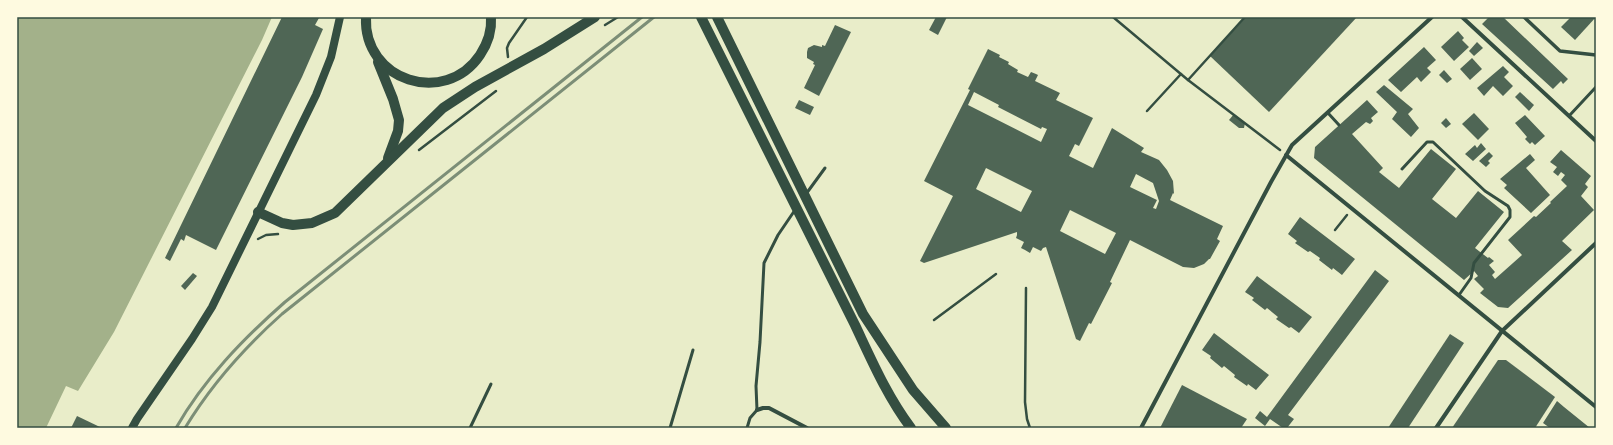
<svg xmlns="http://www.w3.org/2000/svg" width="1613" height="445" font-family="'DM Sans',sans-serif">
  <style>
    .water { fill: #a3b18a }
    .building { fill: #4f6655; fill-rule: evenodd }
    .lines { fill: none; stroke-linecap: round; stroke-linejoin: round }
    .path { stroke: #344e41; stroke-width: 2.5 }
    .service { stroke: #344e41; stroke-width: 3 }
    .pedestrian { stroke: #344e41; stroke-width: 3.5 }
    .minor { stroke: #344e41; stroke-width: 4 }
    .secondary { stroke: #344e41; stroke-width: 8 }
    .primary { stroke: #344e41; stroke-width: 10 }
    .rail { stroke: #7c8e77; stroke-width: 3 }
    .neatline { fill: none; stroke: #344e41; stroke-width: 1.5 }
  </style>
  <rect width="100%" height="100%" fill="#e9edc9"/>
  <!-- water -->
  <path class="water" d="M17 17H272L262 40 114 332 78 391 66 386 46 428H17Z"/>
  <!-- building -->
  <g class="building">
    <path d="M282 17H317L319 18 315 25 323 29 302 77 216 250 186 235 184 241 181 239 170 261 165 258Z"/>
    <path d="M936 17H947L938 35 929 30Z"/>
    <path d="M1246 17H1357L1269 112 1210 56Z"/>
    <path d="M1489 17H1503L1568 79 1563 84 1561 81 1553 89 1482 24Z"/>
    <path d="M1571 17H1596L1575 40 1561 27Z"/>
    <path d="M835 25 851 32 819 96 804 88 815 65 813 64 814 62 807 58V52L808 48 814 45 822 47V45L825 46Z"/>
    <path d="M1458 31 1464 38 1462 40 1469 47 1454 61 1441 47Z"/>
    <path d="M1477 42 1483 48 1474 56 1469 51Z"/>
    <path d="M1424 47 1436 60 1427 68 1431 72 1421 82 1417 77 1401 92 1388 80Z"/>
    <path d="M988 49 1000 55 999 57 1009 62 1008 64 1018 70 1017 72 1028 77 1031 72 1036 74 1038 75 1035 81 1060 93 1056 100 1093 118 1079 146 1075 144 1069 156 1093 168 1112 128 1144 148 1141 152 1159 160 1167 170 1173 181 1174 194 1173 193 1170 200 1223 226 1217 239 1220 241 1210 259H1209L1204 264 1194 268 1183 267 1130 240 1110 282 1112 283 1091 324 1089 323 1080 341 1076 339 1046 247 1043 248 1041 251 1033 247 1030 253 1025 250 1021 248 1024 242 1016 238 1017 235V232L924 263 920 261 953 196 924 181 970 90 968 89ZM974 92 999 105 998 107 1041 129 1042 127 1047 129 1041 142 968 105ZM986 168 1032 191 1021 212 976 189ZM1136 174 1153 183 1159 201 1156 209 1153 208 1157 200 1130 187ZM1070 210 1116 233 1105 254 1060 231Z"/>
    <path d="M1472 58 1482 69 1470 80 1460 69Z"/>
    <path d="M1503 66 1509 72 1504 77 1513 86 1503 96 1493 86 1484 96 1477 88Z"/>
    <path d="M1444 70 1452 79 1447 83 1439 75Z"/>
    <path d="M1384 85 1413 109 1408 114 1419 128 1411 137 1392 119 1397 112 1376 92Z"/>
    <path d="M1520 92 1534 105 1529 111 1515 97Z"/>
    <path d="M799 100 814 107 810 115 795 108Z"/>
    <path d="M1367 100 1378 112 1371 118 1373 121 1370 124 1366 122 1352 134 1383 168 1379 172 1399 188 1431 149 1456 169 1432 199 1456 218 1478 191 1504 212 1475 248 1488 258 1489 257 1494 261 1489 265 1495 272 1492 275 1495 279 1522 255 1508 240 1534 216 1536 217 1551 203 1550 202 1567 186 1561 180 1565 175 1561 172 1558 176 1553 172 1557 167 1550 162 1561 150 1591 176 1585 184 1588 187 1581 196 1594 210 1562 241 1572 250 1508 308 1498 307 1480 293 1484 289 1474 279 1478 276 1474 271 1464 280 1314 158 1315 147Z"/>
    <path d="M1474 113 1489 129 1478 140 1462 124Z"/>
    <path d="M1234 114 1245 123 1244 128H1239L1229 120Z"/>
    <path d="M1525 115 1545 136 1535 145 1532 142 1530 144 1525 139 1527 137 1515 123Z"/>
    <path d="M1446 118 1451 124 1446 128 1441 123Z"/>
    <path d="M1481 143 1486 149 1473 161 1465 154 1475 145 1477 148Z"/>
    <path d="M1489 152 1493 156 1488 161 1490 163 1486 167 1479 161Z"/>
    <path d="M1530 154 1535 160 1526 168 1550 195 1531 213 1504 188 1507 185 1500 179Z"/>
    <path d="M1300 217 1355 259 1342 275 1333 268 1332 270 1319 260 1320 258 1310 251 1308 252 1295 243 1297 241 1288 234Z"/>
    <path d="M1375 270 1389 281 1288 415 1294 419 1287 428H1283L1270 419 1265 426 1255 418 1260 411 1267 417Z"/>
    <path d="M193 273 197 276 185 290 181 286Z"/>
    <path d="M1257 276 1312 317 1299 333 1291 327 1289 328 1276 319 1278 317 1267 308 1265 310 1252 300 1254 298 1245 292Z"/>
    <path d="M1214 333 1269 375 1256 390 1248 384 1247 386 1234 377 1235 375 1224 366 1222 368 1210 358 1211 356 1202 350Z"/>
    <path d="M1450 334 1464 343 1408 428H1388Z"/>
    <path d="M1498 360H1506L1555 397 1535 428H1452Z"/>
    <path d="M1182 385 1247 419 1241 428H1160Z"/>
    <path d="M1557 401 1564 407 1590 428H1550L1543 423Z"/>
    <path d="M77 416 102 428H71Z"/>
  </g>
  <g class="lines">
    <!-- path -->
    <g class="path">
      <path d="M1113 17 1188 80 1280 150"/>
      <path d="M605 25 618 17"/>
      <path d="M508 57 507 48 509 43 527 17"/>
      <path d="M1188 80 1245 17"/>
      <path d="M1147 111 1181 74"/>
      <path d="M419 150 496 91"/>
      <path d="M1335 230 1347 215"/>
      <path d="M258 239 266 235 278 234"/>
      <path d="M1026 288 1025 402 1027 419 1030 428"/>
      <path d="M934 320 996 274"/>
    </g>
    <!-- service -->
    <g class="service">
      <path d="M1328 113 1339 125"/>
      <path d="M1569 116 1596 87"/>
      <path d="M1402 169 1427 142H1433L1485 191 1508 206 1510 210V217L1474 263 1471 278 1459 295"/>
      <path d="M806 194 825 168"/>
      <path d="M470 428 491 384"/>
      <path d="M670 428 693 350"/>
      <path d="M747 428 750 418 757 410 756 386 760 342 764 263 778 235 795 210"/>
    </g>
    <!-- pedestrian -->
    <path class="pedestrian" d="M1524 17 1560 51 1596 55"/>
    <!-- minor -->
    <g class="minor">
      <path d="M1462 17 1596 141"/>
      <path d="M1286 155 1596 407"/>
      <path d="M757 410 763 408H769L807 428"/>
      <path d="M1141 428 1271 182 1292 145 1432 17"/>
      <path d="M1436 428 1502 331 1596 243"/>
    </g>
    <!-- secondary -->
    <path class="secondary" d="M132 428 137 419 192 339 212 307 316 95 331 57 340 17"/>
    <!-- primary -->
    <g class="primary">
      <path d="M366 17C363 81 445 107 480 55 488 43 492 31 491 17"/>
      <path d="M701 17 855 325C872 361 887 396 911 428"/>
      <path d="M717 17 863 314 913 390 946 428"/>
      <path d="M378 62 393 99 399 120 398 131 388 158"/>
      <path d="M258 212 282 223 293 225 312 223 335 213 443 108 475 87 544 49 595 17"/>
    </g>
    <!-- rail -->
    <g class="rail">
      <path d="M176 428C204 379 243 339 285 302L642 17"/>
      <path d="M185 428C211 385 245 347 282 314L654 17"/>
    </g>
  </g>
  <!-- border -->
  <rect width="1613" height="445" fill="none" stroke="#fefae0" stroke-width="36"/>
  <rect x="18" y="18" width="1577" height="409" class="neatline"/>
</svg>
